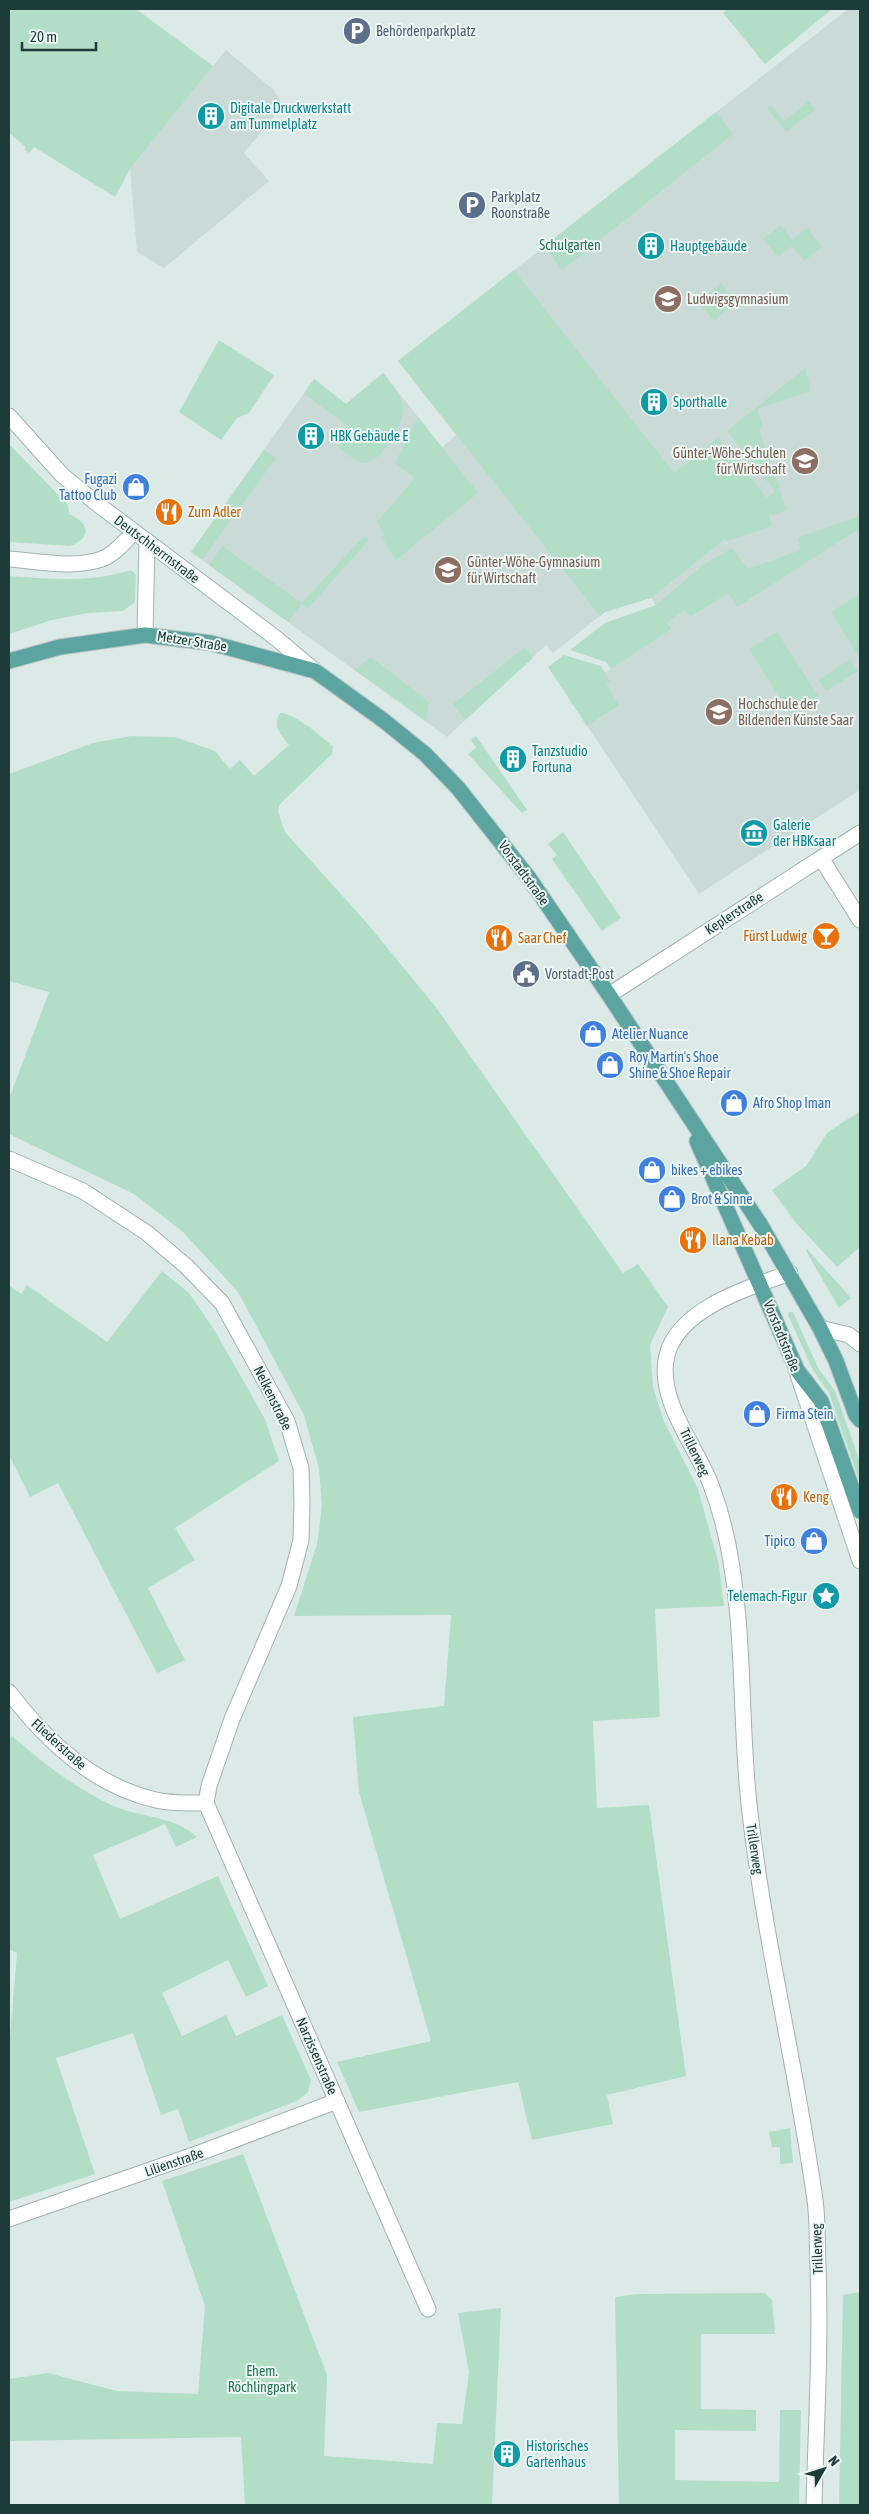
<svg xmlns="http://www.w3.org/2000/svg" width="869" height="2514" font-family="'Asap Condensed',sans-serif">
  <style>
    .built { fill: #cadad6 }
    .green { fill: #b2dec7 }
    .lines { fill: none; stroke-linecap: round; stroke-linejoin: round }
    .minor-casing { stroke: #9fb2af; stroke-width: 17 }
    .secondary-casing { stroke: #9bb7b2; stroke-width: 17 }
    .primary-casing { stroke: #bbc4c4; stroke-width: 17 }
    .minor { stroke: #fff; stroke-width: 15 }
    .secondary { stroke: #fff; stroke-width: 15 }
    .primary { stroke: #5ca4a0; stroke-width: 15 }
    .labels { text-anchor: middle; stroke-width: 4; stroke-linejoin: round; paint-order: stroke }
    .service-label { font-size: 14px; fill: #4e5e75; stroke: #edf7f4; text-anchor: start }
    .culture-label { font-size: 14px; fill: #0d838f; stroke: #edf7f4; text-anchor: start }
    .park-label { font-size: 14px; fill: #247553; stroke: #edf7f4 }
    .education-label { font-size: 14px; fill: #785e54; stroke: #edf7f4; text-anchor: start }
    .shop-label { font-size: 14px; fill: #366cbe; stroke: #edf7f4; text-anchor: start }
    .food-label { font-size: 14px; fill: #c56008; stroke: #edf7f4; text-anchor: start }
    .street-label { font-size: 14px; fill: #1d3b39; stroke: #edf7f4 }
  </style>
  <rect width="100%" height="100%" fill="#dceae7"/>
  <!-- built -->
  <g class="built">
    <path d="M848 9H860V790L699 894 568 697 672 629 651 598 605 612 553 653 546 645 447 737 191 552 314 379 346 404 383 373 442 447 456 435 398 361Z"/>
    <path d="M226 50 274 90 283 105 244 153 269 181 164 268 137 252 130 169Z"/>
  </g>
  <!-- green -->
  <g class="green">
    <path d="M9 9H136L213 66 130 169 115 197 34 147 29 153 25 150 26 147 9 133Z"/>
    <path d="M728 9H832L765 64 723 13Z"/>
    <path d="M809 101 815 110 786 132 767 108 771 105 784 121Z"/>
    <path d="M716 112 733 134 562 270 544 246Z"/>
    <path d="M781 225 792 240 807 228 822 247 804 261 792 246 778 257 763 239Z"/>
    <path d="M514 270 674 473 718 438 767 498 775 491 727 431 805 368 811 391 757 409 763 428 759 429 787 510 769 516 772 526 727 541 725 539 651 598 605 612 600 616 398 361Z"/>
    <path d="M721 283 736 302 714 321 698 302Z"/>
    <path d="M219 340 274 375 249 413 237 418 221 440 179 412Z"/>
    <path d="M383 373C391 383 401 394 403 407 404 423 383 460 366 463 357 464 346 453 339 448L352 429 304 394 314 379 346 404Z"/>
    <path d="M418 417 478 493 396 560 382 538 385 536 377 522 415 478 395 463Z"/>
    <path d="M9 444 68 505 69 514C90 523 92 538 70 546L9 542Z"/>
    <path d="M264 450 276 458 202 560 191 552Z"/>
    <path d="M860 516V534L857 530 737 607 728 593 690 617 685 610 667 622 672 629 611 669 606 662 570 650 605 623 656 605 703 565 732 548 748 569 801 550 797 538Z"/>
    <path d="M364 536 369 540 308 608 302 604 288 622 209 565 222 546 302 603Z"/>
    <path d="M131 570 136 575 135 602 123 611 88 613 52 620 9 634V576C50 579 91 583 131 570Z"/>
    <path d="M858 595 860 598V658L831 612Z"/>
    <path d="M777 632 818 696 812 700 814 703 790 714 749 649Z"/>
    <path d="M525 647 533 658 465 720 453 704Z"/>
    <path d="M564 655 601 666 610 681 606 684 619 705 587 726 548 667Z"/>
    <path d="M371 657 429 702 426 721 355 670Z"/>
    <path d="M850 659 858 671 826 691 819 680Z"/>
    <path d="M280 713C293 712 323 737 333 747L332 754 280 804 278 811 285 832 366 922 435 1006 623 1273 638 1264 668 1307 650 1345 653 1387 664 1421 698 1489 719 1565 724 1606 655 1609 660 1717 593 1721 597 1808 649 1805 686 2076 607 2095 613 2124 532 2140 518 2082 359 2112 337 2062 431 2041 359 1792 353 1717 444 1706 451 1615 294 1616 317 1544 322 1506 319 1469 304 1415 238 1292 183 1232 134 1194 9 1134V1099L49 992 9 981V774L93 743 131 736 175 737 215 751 230 769 240 760 254 776 289 745C281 735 272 727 280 713Z"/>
    <path d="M476 736 527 810 522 813 468 754 476 748 471 740Z"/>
    <path d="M563 832 621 918 602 931 552 859 557 855 548 844Z"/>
    <path d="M860 1111V1247L837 1267 796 1223 772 1190 806 1166 827 1133Z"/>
    <path d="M807 1249 851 1298 839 1308 806 1251Z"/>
    <path d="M162 1271 189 1293 215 1331 265 1419 279 1461 175 1528 195 1560 148 1588 185 1660 157 1673 58 1483 30 1497 9 1455V1285L21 1294 27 1285 107 1342Z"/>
    <path d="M789 1312H793L818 1368 835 1391 860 1462V1483L829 1393 813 1370 788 1315Z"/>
    <path d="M12 1736C40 1761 81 1792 116 1807 143 1818 175 1816 197 1837L176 1847 165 1824 93 1855 120 1919 218 1876 268 1986 246 1997 228 1960 162 1993 182 2036 226 2015 236 2036 282 2015 311 2080 308 2092 297 2101 189 2142 178 2109 161 2115 133 2033 56 2058 95 2174 9 2202V2050L17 1953 9 1949V1739Z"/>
    <path d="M790 2128 793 2163 780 2164V2147H772L769 2132Z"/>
    <path d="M243 2154 327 2375 324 2456 433 2464 437 2423 462 2424 469 2372 458 2313 501 2308 492 2505H245L241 2437 9 2441V2379L48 2373 117 2391 198 2394 205 2306 162 2181Z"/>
    <path d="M860 2292V2505H839L843 2295Z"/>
    <path d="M765 2293 772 2300 775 2334H701V2409L756 2410V2431L675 2430V2480L779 2482 780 2410H801L799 2505H619L615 2297 637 2294Z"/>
  </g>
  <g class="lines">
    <defs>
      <g id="minor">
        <path d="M9 559C37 561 74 569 102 559 115 554 125 541 134 532"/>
        <path d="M821 858 860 920"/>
        <path d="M609 995 860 833"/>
        <path d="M9 1159 83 1191 147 1233 186 1266 222 1303 287 1421 301 1468 302 1503 301 1540 289 1586 232 1719 209 1786 206 1803 428 2309"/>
        <path d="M790 1273C750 1287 679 1308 667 1355 656 1400 696 1445 711 1485 721 1511 728 1540 732 1568 745 1649 740 1732 750 1813 765 1943 797 2070 815 2200 818 2222 817 2244 818 2266 821 2346 816 2426 814 2505"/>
        <path d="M820 1328 849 1335 860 1344"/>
        <path d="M9 1692C46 1741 94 1786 156 1800 172 1804 189 1803 206 1803"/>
        <path d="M9 2219 202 2152 337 2101"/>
      </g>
      <g id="secondary">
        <path d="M9 416 62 475 96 503 277 639 315 671"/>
        <path d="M145 635 147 541"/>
        <path d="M797 1372 860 1561"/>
      </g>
      <g id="primary">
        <path d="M9 661 60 647 145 635 211 643 315 671 383 720 425 754 458 788 529 878 609 995 760 1224 820 1328 836 1361 856 1415 860 1420"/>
        <path d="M697 1141 797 1370 821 1401 860 1511"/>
      </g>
    </defs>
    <!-- minor casing -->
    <use href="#minor" class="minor-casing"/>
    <!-- secondary casing -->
    <use href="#secondary" class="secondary-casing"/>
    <!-- primary casing -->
    <use href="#primary" class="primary-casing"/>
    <!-- minor -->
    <use href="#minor" class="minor"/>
    <!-- secondary -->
    <use href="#secondary" class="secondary"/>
    <!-- primary -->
    <use href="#primary" class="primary"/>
  </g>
  <!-- icons -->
  <defs>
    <symbol id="parking-disc" viewBox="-11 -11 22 22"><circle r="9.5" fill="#5c6f8a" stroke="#edf7f4"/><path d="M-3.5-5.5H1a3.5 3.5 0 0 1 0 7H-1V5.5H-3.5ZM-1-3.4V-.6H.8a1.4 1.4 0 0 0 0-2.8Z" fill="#fff"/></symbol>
    <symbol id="building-disc" viewBox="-11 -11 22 22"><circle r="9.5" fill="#0f9aa8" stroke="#edf7f4"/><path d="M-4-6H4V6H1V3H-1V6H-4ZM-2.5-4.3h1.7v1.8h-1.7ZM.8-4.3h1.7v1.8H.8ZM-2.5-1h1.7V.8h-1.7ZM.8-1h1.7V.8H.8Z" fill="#fff"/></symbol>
    <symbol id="school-disc" viewBox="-11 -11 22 22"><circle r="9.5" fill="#8d6e63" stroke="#edf7f4"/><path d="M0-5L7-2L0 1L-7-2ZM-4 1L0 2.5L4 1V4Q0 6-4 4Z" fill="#fff"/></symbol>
    <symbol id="shop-disc" viewBox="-11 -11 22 22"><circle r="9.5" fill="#3f7fe0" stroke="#edf7f4"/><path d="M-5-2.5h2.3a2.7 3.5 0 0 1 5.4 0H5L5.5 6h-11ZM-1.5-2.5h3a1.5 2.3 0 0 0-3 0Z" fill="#fff"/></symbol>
    <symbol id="restaurant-disc" viewBox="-11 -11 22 22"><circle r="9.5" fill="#e8710a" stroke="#edf7f4"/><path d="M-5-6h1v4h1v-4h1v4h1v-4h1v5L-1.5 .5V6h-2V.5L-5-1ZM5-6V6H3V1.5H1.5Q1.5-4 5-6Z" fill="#fff"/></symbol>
    <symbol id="university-disc" viewBox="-11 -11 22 22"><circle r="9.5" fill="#8d6e63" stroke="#edf7f4"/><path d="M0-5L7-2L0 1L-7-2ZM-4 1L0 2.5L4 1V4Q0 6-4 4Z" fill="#fff"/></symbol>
    <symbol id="museum-disc" viewBox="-11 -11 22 22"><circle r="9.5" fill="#0f9aa8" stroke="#edf7f4"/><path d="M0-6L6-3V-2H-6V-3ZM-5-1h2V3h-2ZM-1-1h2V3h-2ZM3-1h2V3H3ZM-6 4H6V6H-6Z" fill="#fff"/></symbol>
    <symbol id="bar-disc" viewBox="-11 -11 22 22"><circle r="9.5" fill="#e8710a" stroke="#edf7f4"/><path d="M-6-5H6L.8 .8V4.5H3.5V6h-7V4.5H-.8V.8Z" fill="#fff"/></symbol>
    <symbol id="civic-disc" viewBox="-11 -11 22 22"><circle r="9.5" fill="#5c6f8a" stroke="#edf7f4"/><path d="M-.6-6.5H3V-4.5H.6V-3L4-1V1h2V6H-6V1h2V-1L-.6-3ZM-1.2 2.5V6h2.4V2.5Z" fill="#fff"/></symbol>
    <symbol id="sight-disc" viewBox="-11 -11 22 22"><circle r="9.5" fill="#0f9aa8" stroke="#edf7f4"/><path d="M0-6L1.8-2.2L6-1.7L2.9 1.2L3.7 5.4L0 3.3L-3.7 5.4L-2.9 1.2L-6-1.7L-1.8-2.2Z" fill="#fff"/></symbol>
  </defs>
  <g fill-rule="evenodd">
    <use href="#parking-disc" x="341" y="15" width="32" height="32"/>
    <use href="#building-disc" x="195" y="100" width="32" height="32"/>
    <use href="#parking-disc" x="456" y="189" width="32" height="32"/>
    <use href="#building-disc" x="635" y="230" width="32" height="32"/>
    <use href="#school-disc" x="652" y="283" width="32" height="32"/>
    <use href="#building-disc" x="638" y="386" width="32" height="32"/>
    <use href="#building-disc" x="295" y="420" width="32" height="32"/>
    <use href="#school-disc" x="789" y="445" width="32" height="32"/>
    <use href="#shop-disc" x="120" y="471" width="32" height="32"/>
    <use href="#restaurant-disc" x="153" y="496" width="32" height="32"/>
    <use href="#school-disc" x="432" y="554" width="32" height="32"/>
    <use href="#university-disc" x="703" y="696" width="32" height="32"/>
    <use href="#building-disc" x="497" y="743" width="32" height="32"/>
    <use href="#museum-disc" x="738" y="817" width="32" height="32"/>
    <use href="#bar-disc" x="810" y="920" width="32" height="32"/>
    <use href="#restaurant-disc" x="483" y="922" width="32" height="32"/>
    <use href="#civic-disc" x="510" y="958" width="32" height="32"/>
    <use href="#shop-disc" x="577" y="1018" width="32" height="32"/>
    <use href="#shop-disc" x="594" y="1049" width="32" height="32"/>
    <use href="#shop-disc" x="718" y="1087" width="32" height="32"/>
    <use href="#shop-disc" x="636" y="1154" width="32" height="32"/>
    <use href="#shop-disc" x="656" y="1183" width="32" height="32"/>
    <use href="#restaurant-disc" x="677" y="1224" width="32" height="32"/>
    <use href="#shop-disc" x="741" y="1398" width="32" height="32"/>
    <use href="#restaurant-disc" x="768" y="1481" width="32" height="32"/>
    <use href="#shop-disc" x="798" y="1525" width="32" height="32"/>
    <use href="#sight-disc" x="810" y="1580" width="32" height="32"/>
    <use href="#building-disc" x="491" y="2438" width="32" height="32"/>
  </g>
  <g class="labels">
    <!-- service labels -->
    <g class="service-label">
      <text x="376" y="36">Behördenparkplatz</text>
      <text x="491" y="202">Parkplatz<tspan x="491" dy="16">Roonstraße</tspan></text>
      <text x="545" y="979">Vorstadt-Post</text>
    </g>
    <!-- culture labels -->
    <g class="culture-label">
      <text x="230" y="113">Digitale Druckwerkstatt<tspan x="230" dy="16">am Tummelplatz</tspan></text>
      <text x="670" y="251">Hauptgebäude</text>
      <text x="673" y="407">Sporthalle</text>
      <text x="330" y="441">HBK Gebäude E</text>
      <text x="532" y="756">Tanzstudio<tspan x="532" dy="16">Fortuna</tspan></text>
      <text x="773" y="830">Galerie<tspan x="773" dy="16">der HBKsaar</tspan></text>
      <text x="807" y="1601" text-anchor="end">Telemach-Figur</text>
      <text x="526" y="2451">Historisches<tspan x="526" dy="16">Gartenhaus</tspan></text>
    </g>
    <!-- park labels -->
    <g class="park-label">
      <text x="570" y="250">Schulgarten</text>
      <text x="262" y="2376">Ehem.<tspan x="262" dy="16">Röchlingpark</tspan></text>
    </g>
    <!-- education labels -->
    <g class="education-label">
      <text x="687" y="304">Ludwigsgymnasium</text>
      <text x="786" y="458" text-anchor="end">Günter-Wöhe-Schulen<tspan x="786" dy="16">für Wirtschaft</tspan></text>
      <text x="467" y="567">Günter-Wöhe-Gymnasium<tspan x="467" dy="16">für Wirtschaft</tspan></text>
      <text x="738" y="709">Hochschule der<tspan x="738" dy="16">Bildenden Künste Saar</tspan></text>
    </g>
    <!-- shop labels -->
    <g class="shop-label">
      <text x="117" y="484" text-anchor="end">Fugazi<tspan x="117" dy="16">Tattoo Club</tspan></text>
      <text x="612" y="1039">Atelier Nuance</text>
      <text x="629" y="1062">Roy Martin's Shoe<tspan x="629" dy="16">Shine &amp; Shoe Repair</tspan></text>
      <text x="753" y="1108">Afro Shop Iman</text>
      <text x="671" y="1175">bikes + ebikes</text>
      <text x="691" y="1204">Brot &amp; Sinne</text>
      <text x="776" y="1419">Firma Stein</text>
      <text x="795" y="1546" text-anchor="end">Tipico</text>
    </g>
    <!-- food labels -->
    <g class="food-label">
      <text x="188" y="517">Zum Adler</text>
      <text x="807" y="941" text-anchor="end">Fürst Ludwig</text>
      <text x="518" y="943">Saar Chef</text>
      <text x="712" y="1245">Ilana Kebab</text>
      <text x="803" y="1502">Keng</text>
    </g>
    <!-- street labels -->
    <g class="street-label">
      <text transform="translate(157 549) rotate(37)" y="5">Deutschherrnstraße</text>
      <text transform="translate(192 641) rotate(9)" y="5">Metzer Straße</text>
      <text transform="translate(524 873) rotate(54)" y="5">Vorstadtstraße</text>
      <text transform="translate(734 913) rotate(-33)" y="5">Keplerstraße</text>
      <text transform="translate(782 1336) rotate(68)" y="5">Vorstadtstraße</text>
      <text transform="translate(273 1398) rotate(64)" y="5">Nelkenstraße</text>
      <text transform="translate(695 1452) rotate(64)" y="5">Trillerweg</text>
      <text transform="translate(59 1744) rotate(42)" y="5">Fliederstraße</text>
      <text transform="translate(755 1849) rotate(81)" y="5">Trillerweg</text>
      <text transform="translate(317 2056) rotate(66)" y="5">Narzissenstraße</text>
      <text transform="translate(174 2162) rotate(-19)" y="5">Lilienstraße</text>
      <text transform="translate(817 2249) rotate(-92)" y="5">Trillerweg</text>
    </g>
  </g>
  <!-- border -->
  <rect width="869" height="2514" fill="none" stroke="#1d3b39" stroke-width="20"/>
  <!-- north arrow -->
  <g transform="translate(824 2469) rotate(51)" stroke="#edf7f4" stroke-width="4" paint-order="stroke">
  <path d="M0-4L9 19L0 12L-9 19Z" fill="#1d3b39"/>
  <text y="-8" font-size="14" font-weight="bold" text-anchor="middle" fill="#1d3b39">N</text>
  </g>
  <!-- scale -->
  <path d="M22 42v8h74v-8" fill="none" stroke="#1d3b39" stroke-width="2.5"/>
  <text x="30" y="42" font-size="15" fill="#1d3b39" stroke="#edf7f4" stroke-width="4" paint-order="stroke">20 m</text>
</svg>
